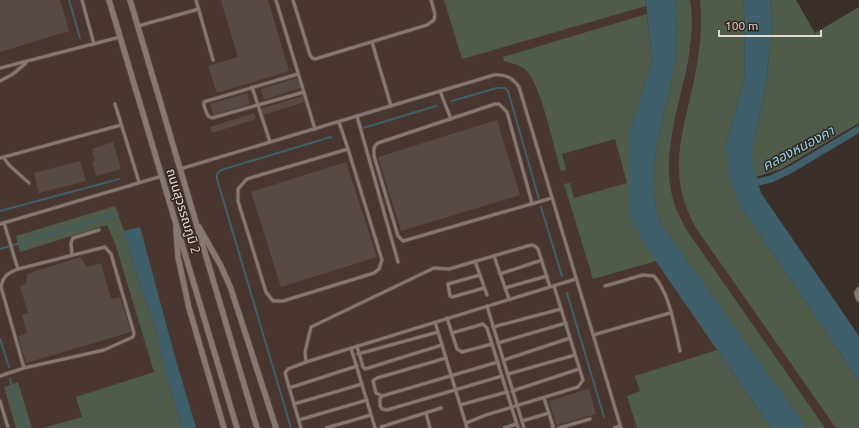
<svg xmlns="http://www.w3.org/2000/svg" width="859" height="428" font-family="Ubuntu,'Noto Sans Thai',sans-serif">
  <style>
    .built { fill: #49372f }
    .green { fill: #505c4a }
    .water { fill: #3f606a }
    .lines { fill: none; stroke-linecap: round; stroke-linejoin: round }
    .stream { stroke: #3f606a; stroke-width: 2 }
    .canal { stroke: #3f606a; stroke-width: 7 }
    .building { fill: #574a44 }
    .service-casing { stroke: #574d49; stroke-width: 4.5 }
    .minor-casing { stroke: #574d49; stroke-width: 7 }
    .service { stroke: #867871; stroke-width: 3 }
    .minor { stroke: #867871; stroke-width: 5.5 }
    .labels { text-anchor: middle; stroke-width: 3; stroke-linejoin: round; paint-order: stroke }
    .street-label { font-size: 13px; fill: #e1d9d5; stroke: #312520 }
    .water-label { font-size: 14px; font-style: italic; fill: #91d2e6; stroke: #312520 }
  </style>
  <rect width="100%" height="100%" fill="#3b2f2a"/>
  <!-- built -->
  <path class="built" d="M0 0H728L709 181 859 428H0Z"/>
  <!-- green -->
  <g class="green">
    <path d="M444 0H646V6L462 59Z"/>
    <path d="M675 0H690C694 20 691 41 688 61 679 109 657 162 677 211 680 218 684 225 688 232L825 428H807L660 222C642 170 668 109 676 57 678 41 676 24 676 8Z"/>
    <path d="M700 0H743L745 23 744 82 726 144 740 205 859 381V428H836L696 228C667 176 681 139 693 85 699 58 703 28 700 0Z"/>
    <path d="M770 0H796L815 33 859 7V123L781 169 756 177 753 165V147L766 85 772 25Z"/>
    <path d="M647 14 652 61 630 132 644 244 656 261 593 279 564 184 570 183 574 198 627 183 615 139 562 154 566 170 561 171C554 149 541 84 526 70 520 65 511 63 504 61L503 57Z"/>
    <path d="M115 206 124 231 141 289 156 329 164 367 182 428H43L82 417 76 397 154 372 116 246 107 225 20 252 16 236Z"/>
    <path d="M717 350 771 428H637L627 396 640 391 635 376Z"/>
    <path d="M18 382 32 428H16L4 387Z"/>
  </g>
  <!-- water -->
  <g class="water">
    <path d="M646 0H675L676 8C676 24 678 41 676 57 668 109 642 170 660 222L807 428H771L644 244 630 214V132L652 61Z"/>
    <path d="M743 0H770L772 25 766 85 753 147V165L761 193 859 336V381L740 205 729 178 726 144 744 82 745 23Z"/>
    <path d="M140 227 175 357 196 428H182L164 367 156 329 141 289 124 231Z"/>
  </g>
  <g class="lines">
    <!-- stream -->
    <g class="stream">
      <path d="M69 0 80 38"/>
      <path d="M452 101 497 88H505L508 91 539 199"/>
      <path d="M363 128 436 106"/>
      <path d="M541 207 562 276"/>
      <path d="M0 211 119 179"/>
      <path d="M0 249 118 214"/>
      <path d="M567 293 604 417"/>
      <path d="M0 339 9 367"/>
      <path d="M10 379 25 428"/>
      <path d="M291 428 217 179V174L221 170 331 137"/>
    </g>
    <!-- canal -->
    <path class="canal" d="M749 184 771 179 790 170 859 129"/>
  </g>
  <!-- building -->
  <g class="building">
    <path d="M0 0H60L69 31 0 52Z"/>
    <path d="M221 0H268L289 71 217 93 208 66 238 57Z"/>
    <path d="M297 78 300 88 264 100 261 89Z"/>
    <path d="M247 93 250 104 214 115 210 104Z"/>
    <path d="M303 96 305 102 262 115 260 109Z"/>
    <path d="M254 113 256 119 212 133 210 127Z"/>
    <path d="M497 120 520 195 401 231 378 157Z"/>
    <path d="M113 142 121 169 96 176 92 162 95 161 92 149Z"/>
    <path d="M80 161 86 181 39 193 34 173Z"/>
    <path d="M346 162 377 257 281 287 251 192Z"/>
    <path d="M80 257 87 267 101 263 111 299 120 297 131 332 26 363 18 336 27 333 22 315 28 313 20 286 26 284 27 274Z"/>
    <path d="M589 389 596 414 556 425 549 401Z"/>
  </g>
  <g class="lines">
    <defs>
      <g id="service">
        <path d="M82 0 94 44"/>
        <path d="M196 0 213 60"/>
        <path d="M276 0 315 129"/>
        <path d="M293 0 310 55 312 58 315 59 427 25 434 20 435 14 431 0"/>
        <path d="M138 26 199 9"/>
        <path d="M372 42 391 106"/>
        <path d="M0 68 120 37"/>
        <path d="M298 74 207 101 204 102V106L208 116 212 118 304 92"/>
        <path d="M0 81 13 74 26 63"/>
        <path d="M252 87 270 142"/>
        <path d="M440 91 451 119"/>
        <path d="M115 104 139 182"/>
        <path d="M357 116 398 262"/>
        <path d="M339 122 348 149"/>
        <path d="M348 149 382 260 379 269 374 273 283 301H273L266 292 238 201V189L247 179Z"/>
        <path d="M0 158 121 125"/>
        <path d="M4 158 9 165 29 183"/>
        <path d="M180 169 494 75C506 74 513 78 519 87L621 428"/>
        <path d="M532 203 507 112 499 104H495L378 143C373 146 374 150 374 156L398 236 403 241 552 198"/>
        <path d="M4 223 18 269"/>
        <path d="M0 224 162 176"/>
        <path d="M72 254 71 243 73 238 99 230"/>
        <path d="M494 256 509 299"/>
        <path d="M475 261 487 295"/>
        <path d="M500 274 542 260"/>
        <path d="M480 275 448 284 450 296 452 297 484 288"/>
        <path d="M605 286 643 275 654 276C670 294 675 329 680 351"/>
        <path d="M505 288 547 276"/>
        <path d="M487 306 524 428"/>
        <path d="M447 318 457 349 462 352 492 344 518 428"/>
        <path d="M435 322 467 428"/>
        <path d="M493 327 561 309"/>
        <path d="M452 333 483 324 487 328 492 344"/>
        <path d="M593 335 670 313"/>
        <path d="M498 343 566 323"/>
        <path d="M357 346 363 367 365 369 442 345"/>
        <path d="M351 348 375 428"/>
        <path d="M358 354 438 332"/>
        <path d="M446 358 377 378 373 381 376 393 382 396 498 362"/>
        <path d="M504 360 570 338"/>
        <path d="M306 362 305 352 311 327 434 268 449 269 531 245 535 246 538 249 550 287"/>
        <path d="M508 374 575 355"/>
        <path d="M0 376 24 368 104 350 133 337 134 333 111 254 105 247 18 269C8 273 3 276 1 287L24 368"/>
        <path d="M289 388 357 366"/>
        <path d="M512 391 579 369"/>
        <path d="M382 396 380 398V406L382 409 387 410 502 376"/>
        <path d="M544 398 553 426 552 428"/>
        <path d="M0 401 8 428"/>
        <path d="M294 404 362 384"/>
        <path d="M460 405 507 392"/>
        <path d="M426 413 430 428"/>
        <path d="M299 420 367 400"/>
        <path d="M522 421 549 413"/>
        <path d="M466 423 486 415 578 387 583 380 554 286"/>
        <path d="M301 428 285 373 288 369 306 362 576 279"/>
        <path d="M326 428 371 415"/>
        <path d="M382 428 381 427 441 408"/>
        <path d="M504 428 516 424"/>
        <path d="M559 428 590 419"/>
        <path d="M614 428 620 426"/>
      </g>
      <g id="minor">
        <path d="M109 0 237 428"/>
        <path d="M130 0 257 428"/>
        <path d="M176 227 178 257 189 308 224 428"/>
        <path d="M199 227 221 266 231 289 276 428"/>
        <path d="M859 290 857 293 859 299"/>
      </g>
    </defs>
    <!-- service casing -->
    <use href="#service" class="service-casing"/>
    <!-- minor casing -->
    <use href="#minor" class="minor-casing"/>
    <!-- service -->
    <use href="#service" class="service"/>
    <!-- minor -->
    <use href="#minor" class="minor"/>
  </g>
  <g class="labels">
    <!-- street labels -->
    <g class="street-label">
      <text transform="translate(184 211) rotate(73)" y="5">ถนนสุวรรณภูมิ 2</text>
    </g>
    <!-- water labels -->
    <g class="water-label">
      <text transform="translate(798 148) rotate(-28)" y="5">คลองหนองคา</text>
    </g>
  </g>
  <!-- scale -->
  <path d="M719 30v6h102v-6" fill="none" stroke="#e1d9d5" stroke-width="2"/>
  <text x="725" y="30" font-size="12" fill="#e1d9d5" stroke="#312520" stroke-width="3" paint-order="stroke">100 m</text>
</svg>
